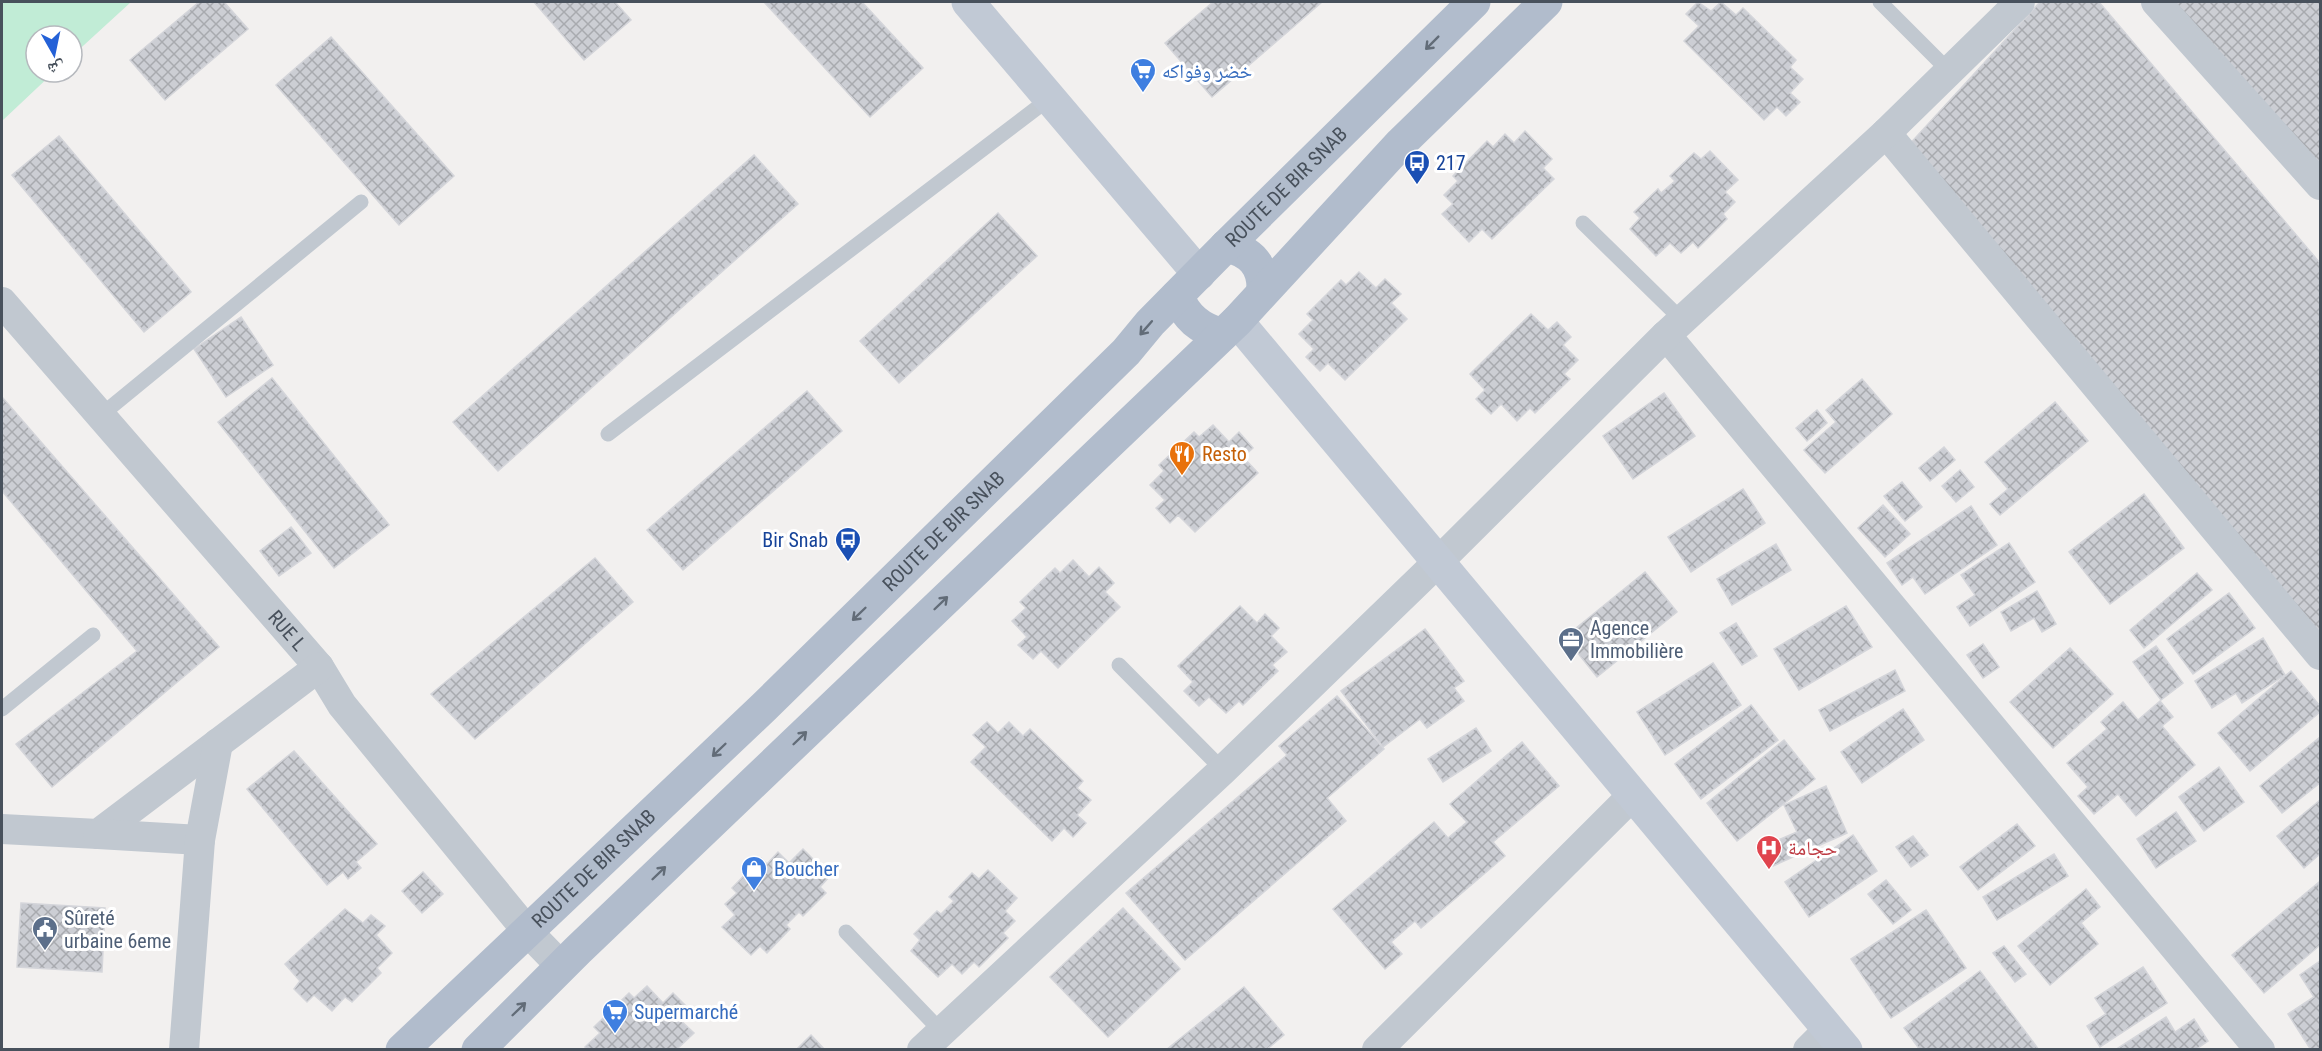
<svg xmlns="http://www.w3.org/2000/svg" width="2322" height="1051" font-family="'Roboto Condensed','Noto Naskh Arabic',sans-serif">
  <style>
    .grass { fill: #c1ecd6 }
    .building { fill: url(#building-cross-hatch); stroke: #d4d5da; stroke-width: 1.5 }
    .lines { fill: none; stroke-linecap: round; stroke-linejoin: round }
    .lane { stroke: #c1c8d0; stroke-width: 15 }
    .street { stroke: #c1c8d0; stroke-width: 30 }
    .secondary { stroke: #c1c9d5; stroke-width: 33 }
    .primary { stroke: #b1bccc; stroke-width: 33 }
    .oneway { stroke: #626c78 }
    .labels { text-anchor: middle; stroke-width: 6; stroke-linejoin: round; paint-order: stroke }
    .shop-label { font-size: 20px; fill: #366cbe; stroke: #fff; text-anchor: start }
    .transit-label { font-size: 20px; fill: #164399; stroke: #fff; text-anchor: start }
    .street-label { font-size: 20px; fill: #48515c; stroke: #fff }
    .food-label { font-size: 20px; fill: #c56008; stroke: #fff; text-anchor: start }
    .service-label { font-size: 20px; fill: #4e5e75; stroke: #fff; text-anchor: start }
    .health-label { font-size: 20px; fill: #be3a42; stroke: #fff; text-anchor: start }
  </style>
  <defs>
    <pattern id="building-cross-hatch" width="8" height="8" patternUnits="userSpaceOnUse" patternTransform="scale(1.5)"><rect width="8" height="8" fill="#ccced4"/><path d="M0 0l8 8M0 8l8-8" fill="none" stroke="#a8aaaf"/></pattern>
  </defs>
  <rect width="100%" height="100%" fill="#f2f0ef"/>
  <!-- grass -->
  <path class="grass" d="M2 2H131L72 56V36H36V72H54L2 121Z"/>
  <!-- building -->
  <g class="building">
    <path d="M199 2H224L248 29 165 100 130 60Z"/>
    <path d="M534 2H615L631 20 584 60Z"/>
    <path d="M764 2H862L923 68 870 117Z"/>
    <path d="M1213 2H1322L1212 97 1165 43Z"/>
    <path d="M1698 2 1711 11 1721 2 1736 15 1743 8 1796 60 1790 67 1803 79 1790 93 1800 102 1786 116 1777 107 1764 120 1684 41 1699 26 1686 14Z"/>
    <path d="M2040 2H2099L2320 263V643L1906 148Z"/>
    <path d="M2156 2H2320V184Z"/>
    <path d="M331 37 454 176 399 225 276 85Z"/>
    <path d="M1525 131 1552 159 1543 168 1554 179 1492 239 1482 229 1469 242 1442 214 1453 204 1444 195 1458 181 1453 176 1487 141 1493 147 1505 134 1514 143Z"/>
    <path d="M59 136 191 292 144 332 12 175Z"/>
    <path d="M1710 151 1738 180 1725 192 1735 202 1723 214 1727 219 1698 248 1693 242 1681 253 1670 243 1656 256 1630 229 1640 218 1634 212 1658 189 1661 193 1675 181 1670 176 1694 153 1701 159Z"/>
    <path d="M754 155 798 204 498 471 453 422Z"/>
    <path d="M998 213 1037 256 899 383 860 341Z"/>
    <path d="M1359 272 1376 288 1385 279 1401 294 1391 303 1407 319 1345 380 1328 363 1320 371 1306 357 1314 349 1299 334 1313 320 1307 314 1341 280 1346 285Z"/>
    <path d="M1531 314 1548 330 1557 322 1571 337 1563 345 1578 360 1564 374 1570 379 1535 413 1530 408 1517 421 1501 404 1491 414 1476 399 1485 390 1470 374Z"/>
    <path d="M241 317 273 365 226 397 194 349Z"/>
    <path d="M272 378 389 525 334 568 218 422Z"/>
    <path d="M1862 379 1892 414 1825 473 1804 450 1836 422 1826 410Z"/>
    <path d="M807 391 842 431 683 570 647 530Z"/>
    <path d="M1664 393 1695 436 1633 479 1603 436Z"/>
    <path d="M2 397 219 647 52 787 16 744 137 651 2 491Z"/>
    <path d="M2055 402 2088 441 2000 515 1990 504 2008 489 1985 462Z"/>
    <path d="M1817 410 1827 423 1807 441 1796 428Z"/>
    <path d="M1213 425 1229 442 1239 432 1253 448 1243 457 1258 473 1195 532 1178 515 1170 523 1156 508 1165 500 1150 485 1164 471 1159 465 1194 432 1199 437Z"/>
    <path d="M1944 447 1955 460 1930 481 1919 468Z"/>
    <path d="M1960 470 1974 487 1956 502 1942 486Z"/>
    <path d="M1902 482 1922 507 1905 521 1884 496Z"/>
    <path d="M1743 489 1765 523 1691 572 1668 537Z"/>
    <path d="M2144 494 2184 548 2110 604 2069 552Z"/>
    <path d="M1883 505 1910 534 1885 557 1858 528Z"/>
    <path d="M1971 506 1997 545 1925 594 1913 577 1902 585 1887 563Z"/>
    <path d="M291 527 311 553 279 576 260 551Z"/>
    <path d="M2009 543 2035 582 1970 626 1957 607 1975 595 1961 575Z"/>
    <path d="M1776 544 1791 570 1732 605 1717 579Z"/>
    <path d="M595 558 633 602 475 739 431 694Z"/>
    <path d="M1073 560 1089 577 1099 567 1114 583 1105 592 1120 607 1058 668 1041 651 1033 659 1018 645 1027 637 1012 621 1026 608 1020 602 1055 568 1060 573Z"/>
    <path d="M1645 572 1677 612 1597 677 1565 637Z"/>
    <path d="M2197 573 2212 590 2144 648 2130 630Z"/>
    <path d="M2037 591 2056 624 2042 632 2034 618 2011 631 2001 612Z"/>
    <path d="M2229 593 2255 628 2193 674 2167 639Z"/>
    <path d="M1240 606 1257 623 1265 614 1279 628 1271 636 1287 652 1272 665 1278 671 1243 705 1239 701 1226 713 1209 697 1199 706 1184 691 1193 682 1178 666Z"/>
    <path d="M1846 606 1872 647 1799 690 1774 649Z"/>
    <path d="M1736 623 1757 656 1742 665 1720 633Z"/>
    <path d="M1425 629 1464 681 1454 688 1464 701 1427 728 1420 719 1383 747 1341 691Z"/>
    <path d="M2263 638 2285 675 2242 703 2236 693 2212 708 2195 681Z"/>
    <path d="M1983 644 1999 667 1983 678 1967 655Z"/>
    <path d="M2156 646 2183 683 2161 700 2133 662Z"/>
    <path d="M2070 648 2113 694 2053 748 2010 702Z"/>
    <path d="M1713 663 1741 705 1665 755 1637 712Z"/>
    <path d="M1895 670 1905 691 1830 731 1819 710Z"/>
    <path d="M2291 671 2320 706V712L2250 771 2218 733Z"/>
    <path d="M1337 696 1384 749 1327 798 1346 821 1185 960 1126 893 1287 755 1279 746Z"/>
    <path d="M2160 701 2173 717 2162 726 2195 765 2136 816 2118 794 2094 814 2078 796 2088 787 2067 763 2107 729 2101 722 2123 702 2138 720Z"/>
    <path d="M1751 705 1778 740 1701 799 1675 764Z"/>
    <path d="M1903 709 1924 740 1862 783 1841 752Z"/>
    <path d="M987 722 998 733 1009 722 1023 736 1030 729 1083 781 1077 788 1091 800 1077 815 1086 823 1073 837 1064 828 1052 841 971 762 986 747 973 735Z"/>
    <path d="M1476 728 1491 751 1443 782 1428 759Z"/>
    <path d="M2320 737V783L2282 813 2260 786Z"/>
    <path d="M1784 740 1815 779 1737 841 1707 803Z"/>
    <path d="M1522 742 1559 786 1493 842 1505 856 1421 928 1415 921 1391 942 1402 954 1385 969 1333 909 1434 822 1448 838 1467 822 1450 804Z"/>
    <path d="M294 751 377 844 356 862 361 868 348 879 343 872 327 885 247 789Z"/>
    <path d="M2219 767 2244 802 2204 831 2179 797Z"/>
    <path d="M1826 786 1847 833 1773 866 1764 846 1797 832 1784 805Z"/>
    <path d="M2320 800V854L2304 868 2277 836Z"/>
    <path d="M2176 812 2196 841 2156 868 2137 839Z"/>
    <path d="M2017 824 2035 846 1978 890 1960 867Z"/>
    <path d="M1853 835 1877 871 1809 917 1785 882Z"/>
    <path d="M1913 836 1928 855 1911 867 1896 847Z"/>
    <path d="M803 849 830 876 820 887 826 893 803 916 799 912 786 925 790 929 767 953 760 946 751 955 722 927 735 915 725 904 737 893 732 888 761 858 767 864 778 852 789 863Z"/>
    <path d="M2054 854 2068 876 1997 920 1983 897Z"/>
    <path d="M988 870 1017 898 1005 911 1015 921 1003 933 1008 938 979 967 974 962 962 974 952 964 938 977 911 951 920 940 914 934 937 911 941 914 954 901 949 897 972 873 979 879Z"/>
    <path d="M423 872 443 894 422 913 402 891Z"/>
    <path d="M1886 880 1911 910 1893 924 1868 894Z"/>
    <path d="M2319 882 2320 945 2264 993 2232 955Z"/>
    <path d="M2086 889 2100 907 2081 923 2098 944 2050 985 2018 946Z"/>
    <path d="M21 903 105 908 102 972 17 967Z"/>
    <path d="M1123 908 1180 969 1108 1037 1050 977Z"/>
    <path d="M345 909 363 923 371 915 385 926 376 935 392 953 377 968 381 973 352 1002 345 997 332 1011 314 995 307 1002 294 989 300 981 285 964Z"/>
    <path d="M1926 910 1966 968 1891 1018 1851 959Z"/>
    <path d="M2004 946 2026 974 2015 982 1993 953Z"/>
    <path d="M2320 961V1050H2311L2288 1014 2314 997 2300 975Z"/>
    <path d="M2143 967 2167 1003 2100 1047 2087 1026 2106 1014 2095 998Z"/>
    <path d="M1980 971 2039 1050H1920L1904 1028Z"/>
    <path d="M647 986 663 1003 673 993 688 1008 678 1018 694 1033 676 1050H588L585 1047 600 1033 594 1027 629 993 634 998Z"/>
    <path d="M1244 987 1284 1035 1266 1050H1166Z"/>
    <path d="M2166 1017 2175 1032 2194 1019 2208 1041 2195 1050H2115Z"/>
    <path d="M811 1035 825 1050H796Z"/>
  </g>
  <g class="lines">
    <!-- lane -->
    <g class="lane">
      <path d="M1880 2 1949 71"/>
      <path d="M1583 223 1682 320"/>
      <path d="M100 416 361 202"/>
      <path d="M608 434 1050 98"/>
      <path d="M1119 665 1223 770"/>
      <path d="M2 709 93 635"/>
      <path d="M846 932 941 1031"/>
    </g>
    <!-- street -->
    <g class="street">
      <path d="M2156 2 2320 185"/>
      <path d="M1886 133 2320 655"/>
      <path id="s1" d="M2 302 319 667 342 705 528 932 562 967"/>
      <path d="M1666 335 2260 1050"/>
      <path d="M2 829 98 834 319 667"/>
      <path d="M98 834 200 840"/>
      <path d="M184 1050 200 840 218 743"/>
      <path d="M922 1050 1223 770 1438 562 1666 335 1886 133 2020 2"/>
      <path d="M1377 1050 1633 795"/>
      <path d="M1808 1050 1829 1029"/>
    </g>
    <!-- secondary -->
    <g class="secondary">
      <path d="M968 2 1199 274"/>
      <path d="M1237 321 1846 1050"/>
    </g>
    <!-- primary -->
    <g class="primary">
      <path d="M1226 246C1251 251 1264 266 1263 291"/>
      <path d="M1177 296C1187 318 1199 328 1222 335"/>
      <path id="s2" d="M402 1050 764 707 1126 352 1150 323 1226 246 1474 2"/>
      <path d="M478 1050 578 950 1237 321 1401 143 1546 2"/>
    </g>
  </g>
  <!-- one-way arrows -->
  <defs><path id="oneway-shaft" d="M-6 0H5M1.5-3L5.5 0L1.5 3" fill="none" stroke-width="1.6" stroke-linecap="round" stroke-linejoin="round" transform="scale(1.5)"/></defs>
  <g class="oneway">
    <use href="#oneway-shaft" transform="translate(1432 43) rotate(135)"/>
    <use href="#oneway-shaft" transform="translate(1146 328) rotate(131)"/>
    <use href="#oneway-shaft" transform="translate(941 603) rotate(-44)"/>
    <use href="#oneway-shaft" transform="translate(859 614) rotate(136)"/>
    <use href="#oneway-shaft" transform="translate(800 738) rotate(-44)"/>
    <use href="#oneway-shaft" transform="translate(719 750) rotate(136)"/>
    <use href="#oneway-shaft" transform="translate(659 873) rotate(-44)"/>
    <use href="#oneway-shaft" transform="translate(519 1009) rotate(-44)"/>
  </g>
  <!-- icons -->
  <defs>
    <symbol id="supermarket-pin" viewBox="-11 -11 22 30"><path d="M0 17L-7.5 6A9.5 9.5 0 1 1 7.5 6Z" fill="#3f7fe0" stroke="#fff"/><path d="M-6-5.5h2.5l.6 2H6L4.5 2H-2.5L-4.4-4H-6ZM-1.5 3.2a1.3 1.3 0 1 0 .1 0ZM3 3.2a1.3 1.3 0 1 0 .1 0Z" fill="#fff"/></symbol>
    <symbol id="bus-pin" viewBox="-11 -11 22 30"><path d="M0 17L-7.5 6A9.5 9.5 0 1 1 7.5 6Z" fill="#1a4fb4" stroke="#fff"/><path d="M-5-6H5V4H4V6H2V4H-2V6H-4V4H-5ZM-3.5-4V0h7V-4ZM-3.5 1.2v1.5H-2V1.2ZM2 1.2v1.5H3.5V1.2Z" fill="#fff"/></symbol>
    <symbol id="restaurant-pin" viewBox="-11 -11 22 30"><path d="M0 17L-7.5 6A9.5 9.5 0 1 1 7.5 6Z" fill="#e8710a" stroke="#fff"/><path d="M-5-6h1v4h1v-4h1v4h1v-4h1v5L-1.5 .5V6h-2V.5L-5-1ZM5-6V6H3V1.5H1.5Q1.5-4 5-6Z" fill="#fff"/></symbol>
    <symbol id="office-pin" viewBox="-11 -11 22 30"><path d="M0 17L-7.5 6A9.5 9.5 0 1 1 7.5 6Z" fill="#5c6f8a" stroke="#fff"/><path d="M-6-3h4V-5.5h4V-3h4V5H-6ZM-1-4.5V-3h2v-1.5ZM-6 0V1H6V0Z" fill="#fff"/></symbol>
    <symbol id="hospital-pin" viewBox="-11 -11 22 30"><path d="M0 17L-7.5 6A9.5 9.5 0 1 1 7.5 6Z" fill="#e0444e" stroke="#fff"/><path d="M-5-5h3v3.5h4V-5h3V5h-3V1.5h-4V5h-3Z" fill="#fff"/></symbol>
    <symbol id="shop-pin" viewBox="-11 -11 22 30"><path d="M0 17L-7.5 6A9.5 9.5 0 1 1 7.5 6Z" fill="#3f7fe0" stroke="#fff"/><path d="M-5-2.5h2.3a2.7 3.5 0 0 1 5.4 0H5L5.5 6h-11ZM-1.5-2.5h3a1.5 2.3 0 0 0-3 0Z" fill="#fff"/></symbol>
    <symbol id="civic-pin" viewBox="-11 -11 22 30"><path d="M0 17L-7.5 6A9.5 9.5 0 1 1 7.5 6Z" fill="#5c6f8a" stroke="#fff"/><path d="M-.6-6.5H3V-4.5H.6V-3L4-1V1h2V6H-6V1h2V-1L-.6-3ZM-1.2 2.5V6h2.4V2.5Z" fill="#fff"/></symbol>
  </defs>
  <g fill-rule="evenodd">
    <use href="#supermarket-pin" x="1128" y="56" width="30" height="40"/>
    <use href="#bus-pin" x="1402" y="148" width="30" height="40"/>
    <use href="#restaurant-pin" x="1167" y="439" width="30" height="40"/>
    <use href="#bus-pin" x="833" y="525" width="30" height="40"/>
    <use href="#office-pin" x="1556" y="625" width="30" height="40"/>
    <use href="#hospital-pin" x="1754" y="833" width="30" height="40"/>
    <use href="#shop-pin" x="739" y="854" width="30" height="40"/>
    <use href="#civic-pin" x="30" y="914" width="30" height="40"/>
    <use href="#supermarket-pin" x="600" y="997" width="30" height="40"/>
  </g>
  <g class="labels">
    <!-- shop labels -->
    <g class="shop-label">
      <text x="1162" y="78">خضر وفواكه</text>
      <text x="774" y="876">Boucher</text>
      <text x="634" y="1019">Supermarché</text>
    </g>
    <!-- transit labels -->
    <g class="transit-label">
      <text x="1436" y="170">217</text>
      <text x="828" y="547" text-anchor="end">Bir Snab</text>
    </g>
    <!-- street labels -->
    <g class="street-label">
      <text dy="7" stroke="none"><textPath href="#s2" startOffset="1236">ROUTE DE BIR SNAB</textPath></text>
      <text dy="7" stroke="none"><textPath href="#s2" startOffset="750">ROUTE DE BIR SNAB</textPath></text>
      <text dy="7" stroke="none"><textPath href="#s1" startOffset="435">RUE L</textPath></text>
      <text dy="7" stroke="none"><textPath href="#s2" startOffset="264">ROUTE DE BIR SNAB</textPath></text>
    </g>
    <!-- food labels -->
    <g class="food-label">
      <text x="1202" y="461">Resto</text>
    </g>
    <!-- service labels -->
    <g class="service-label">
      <text x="1590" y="635">Agence<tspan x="1590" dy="23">Immobilière</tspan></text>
      <text x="64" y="925">Sûreté<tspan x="64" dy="23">urbaine 6eme</tspan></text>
    </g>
    <!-- health labels -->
    <g class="health-label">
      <text x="1788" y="855">حجامة</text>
    </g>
  </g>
  <!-- border -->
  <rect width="2322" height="1051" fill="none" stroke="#48515c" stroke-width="6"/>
  <!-- north arrow -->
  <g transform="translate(54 54) rotate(171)"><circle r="28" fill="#ffffff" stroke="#b6b9be" stroke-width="1.5"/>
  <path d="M0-4.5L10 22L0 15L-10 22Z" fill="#2461d7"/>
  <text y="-9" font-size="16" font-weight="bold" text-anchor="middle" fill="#48515c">ش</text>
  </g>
</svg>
